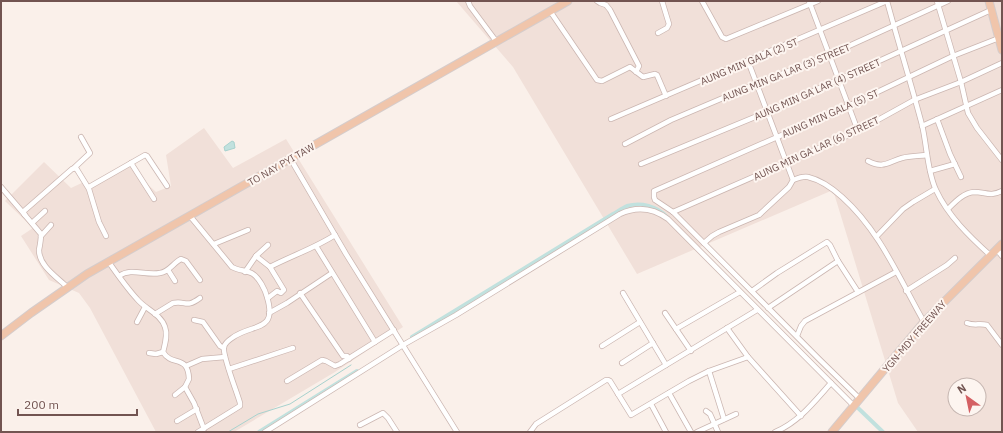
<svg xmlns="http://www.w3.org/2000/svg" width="1003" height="433" font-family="'IBM Plex Sans',sans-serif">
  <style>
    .residential { fill: #f1e0d9; fill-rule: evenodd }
    .water { fill: #c1e1de; stroke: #a8d2ce }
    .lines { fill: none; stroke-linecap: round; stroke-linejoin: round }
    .stream { stroke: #a8d2ce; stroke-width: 1 }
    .canal { stroke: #c1e1de; stroke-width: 4 }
    .street-casing { stroke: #cbb6b1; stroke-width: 6 }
    .primary-casing { stroke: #d5cccb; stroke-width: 9 }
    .street { stroke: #fff; stroke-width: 4.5 }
    .primary { stroke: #f0c5ab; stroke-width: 7 }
    .labels { text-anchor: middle; stroke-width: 4; stroke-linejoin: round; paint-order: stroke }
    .street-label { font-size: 10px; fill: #725451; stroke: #fdf5f0 }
  </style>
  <rect width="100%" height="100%" fill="#faf0ea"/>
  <!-- residential -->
  <g class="residential">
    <path d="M456 1H1002V432H918L898 403 833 190 637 274 513 67ZM955 385H979V409H955Z"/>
    <path d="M204 128 233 168 286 139 403 327 335 372 234 432H156L90 308 79 293 49 280 21 236 33 228 5 201 44 162 71 188 86 181 90 185 132 163 143 180 156 192 171 186 166 155Z"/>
  </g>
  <!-- water -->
  <path class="water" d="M232 141 234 142 235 148 225 151 224 147Z"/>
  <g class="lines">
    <!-- stream -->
    <path class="stream" d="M228 432 258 414 290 404 351 365"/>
    <!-- canal -->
    <g class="canal">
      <path d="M412 337 613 214C617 212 622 208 627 206 641 202 657 206 667 217"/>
      <path d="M857 407 883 432"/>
      <path d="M259 432 357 371"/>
    </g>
    <defs>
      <g id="street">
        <path d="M468 1 470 6 496 41"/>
        <path d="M597 1 600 3 606 5 610 10 639 66 636 72"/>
        <path d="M702 1 722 37 726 39 818 1"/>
        <path d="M809 1 858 131"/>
        <path d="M887 1C898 42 911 83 922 125 927 145 927 171 936 190 948 216 970 237 991 256"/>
        <path d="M937 1 961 82 968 113 977 128 1002 160"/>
        <path d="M550 11 597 80 602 81 630 67 643 77 655 74 657 75 666 96"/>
        <path d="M658 33 667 28 669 24 662 1"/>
        <path d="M611 119 887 1"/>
        <path d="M937 119 950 154 961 177"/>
        <path d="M922 126 1002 90"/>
        <path d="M625 144 671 120 756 84 829 55 948 1"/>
        <path d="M290 158 346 254 457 432"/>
        <path d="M868 161C883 169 888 162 902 158 910 156 919 156 927 155"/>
        <path d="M131 163 154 199"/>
        <path d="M641 164 767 112 991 10"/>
        <path d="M74 168 90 153 81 137"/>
        <path d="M930 171 955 164"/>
        <path d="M793 180C798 178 803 176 808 177 821 180 832 188 842 197 880 231 899 278 924 322"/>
        <path d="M1 187 25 215"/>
        <path d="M89 187 145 155 147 156 167 186"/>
        <path d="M948 209C955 202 963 193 974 192 985 192 990 197 1002 191"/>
        <path d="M673 212 858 131 914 100 961 82 1002 63"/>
        <path d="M190 216 232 267C239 271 247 270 253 274 259 278 265 289 267 297 278 333 252 323 232 338 229 340 225 343 224 347 222 355 237 392 240 403V406L198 432"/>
        <path d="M32 223 45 211"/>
        <path d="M41 236 51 225"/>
        <path d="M877 236 903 209 913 202 935 189"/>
        <path d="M704 243 712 236 719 232 759 215 789 187 793 180 748 61"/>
        <path d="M214 244 248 230"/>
        <path d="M316 246 375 342"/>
        <path d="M997 250 1002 256"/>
        <path d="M256 256 270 267 284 290 281 293 277 291 268 298"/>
        <path d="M108 261C117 274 126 287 137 299 145 309 161 314 165 327 168 335 165 344 163 352 172 367 188 354 189 379L185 387 194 403 204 429"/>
        <path d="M270 267C291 256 315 248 335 235"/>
        <path d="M168 270 175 281"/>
        <path d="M245 272 256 256 268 245"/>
        <path d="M119 276C132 267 145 276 160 273 169 272 173 263 181 259L186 261 200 280"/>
        <path d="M67 287C57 277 39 266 39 250 40 245 41 240 41 234L24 214V211L72 169 76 168 89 189 99 222 106 236"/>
        <path d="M752 291 777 273 827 242 830 245 838 261 858 292"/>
        <path d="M906 291 947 265 955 258"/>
        <path d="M300 293 343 356H347L349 359"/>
        <path d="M623 293 666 365"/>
        <path d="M768 308 838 261"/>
        <path d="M269 313 287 303 332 273"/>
        <path d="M665 313 691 351"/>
        <path d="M155 314 173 303C186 300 185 309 200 298"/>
        <path d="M194 320 203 322 220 346 224 348"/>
        <path d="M137 322 145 307"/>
        <path d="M967 323C974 326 980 323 987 325L1002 345"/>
        <path d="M727 328 748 357 801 416"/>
        <path d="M676 329 740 292"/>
        <path d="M797 336 801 326 805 321 896 272"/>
        <path d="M602 346 640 322"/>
        <path d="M149 353 156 354 163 352"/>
        <path d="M622 363 653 343"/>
        <path d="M186 366 202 359 225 357"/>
        <path d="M229 369 293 348"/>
        <path d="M709 371 724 419"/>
        <path d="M287 381 322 360 326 361 335 366 340 364 394 330"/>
        <path d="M669 393 691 432"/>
        <path d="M618 394 757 310"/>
        <path d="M175 395 185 387"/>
        <path d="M860 399 819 359 673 212 655 200 654 197V191L848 106 953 56 999 38"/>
        <path d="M651 404 666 432"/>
        <path d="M706 411 710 414 718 432"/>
        <path d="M177 421 197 409"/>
        <path d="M360 425 383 413 388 418 397 432"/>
        <path d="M265 432 403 345 456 315 620 214C637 206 653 208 668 219L854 406"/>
        <path d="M530 432 536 424 606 380H608L610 381 631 415 689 381 709 371 748 357"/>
        <path d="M697 432 736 414"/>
        <path d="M775 432C799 422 814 402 831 383"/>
      </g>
      <g id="primary">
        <path d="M989 1 1002 50"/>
        <path d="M1 336 31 313 87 274 568 1"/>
        <path d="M832 432 924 322 1002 244"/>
      </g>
    </defs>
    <!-- street casing -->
    <use href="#street" class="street-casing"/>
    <!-- primary casing -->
    <use href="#primary" class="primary-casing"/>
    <!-- street -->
    <use href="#street" class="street"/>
    <!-- primary -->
    <use href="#primary" class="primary"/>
  </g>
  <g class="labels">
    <!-- street labels -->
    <g class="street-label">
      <text transform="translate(749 61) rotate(-23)" y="4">AUNG MIN GALA (2) ST</text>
      <text transform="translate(786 72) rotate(-22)" y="4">AUNG MIN GA LAR (3) STREET</text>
      <text transform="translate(817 89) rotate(-24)" y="4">AUNG MIN GA LAR (4) STREET</text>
      <text transform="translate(830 113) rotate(-24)" y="4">AUNG MIN GALA (5) ST</text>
      <text transform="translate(816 148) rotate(-25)" y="4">AUNG MIN GA LAR (6) STREET</text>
      <text transform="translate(281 164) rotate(-30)" y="4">TO NAY PYI TAW</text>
      <text transform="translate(914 336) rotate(-49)" y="4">YGN-MDY FREEWAY</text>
    </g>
  </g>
  <!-- border -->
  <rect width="1003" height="433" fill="none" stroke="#725451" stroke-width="4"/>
  <!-- north arrow -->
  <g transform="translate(967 397) rotate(327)"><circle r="19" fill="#fdf5f0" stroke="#c5b5b0"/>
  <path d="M0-3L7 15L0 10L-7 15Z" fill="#d46063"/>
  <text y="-6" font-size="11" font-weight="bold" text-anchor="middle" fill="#725451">N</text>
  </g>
  <!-- scale -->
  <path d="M18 409v6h119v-6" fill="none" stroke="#725451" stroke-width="2"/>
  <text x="24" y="409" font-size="12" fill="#725451" stroke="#fdf5f0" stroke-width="3" paint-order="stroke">200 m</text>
</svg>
